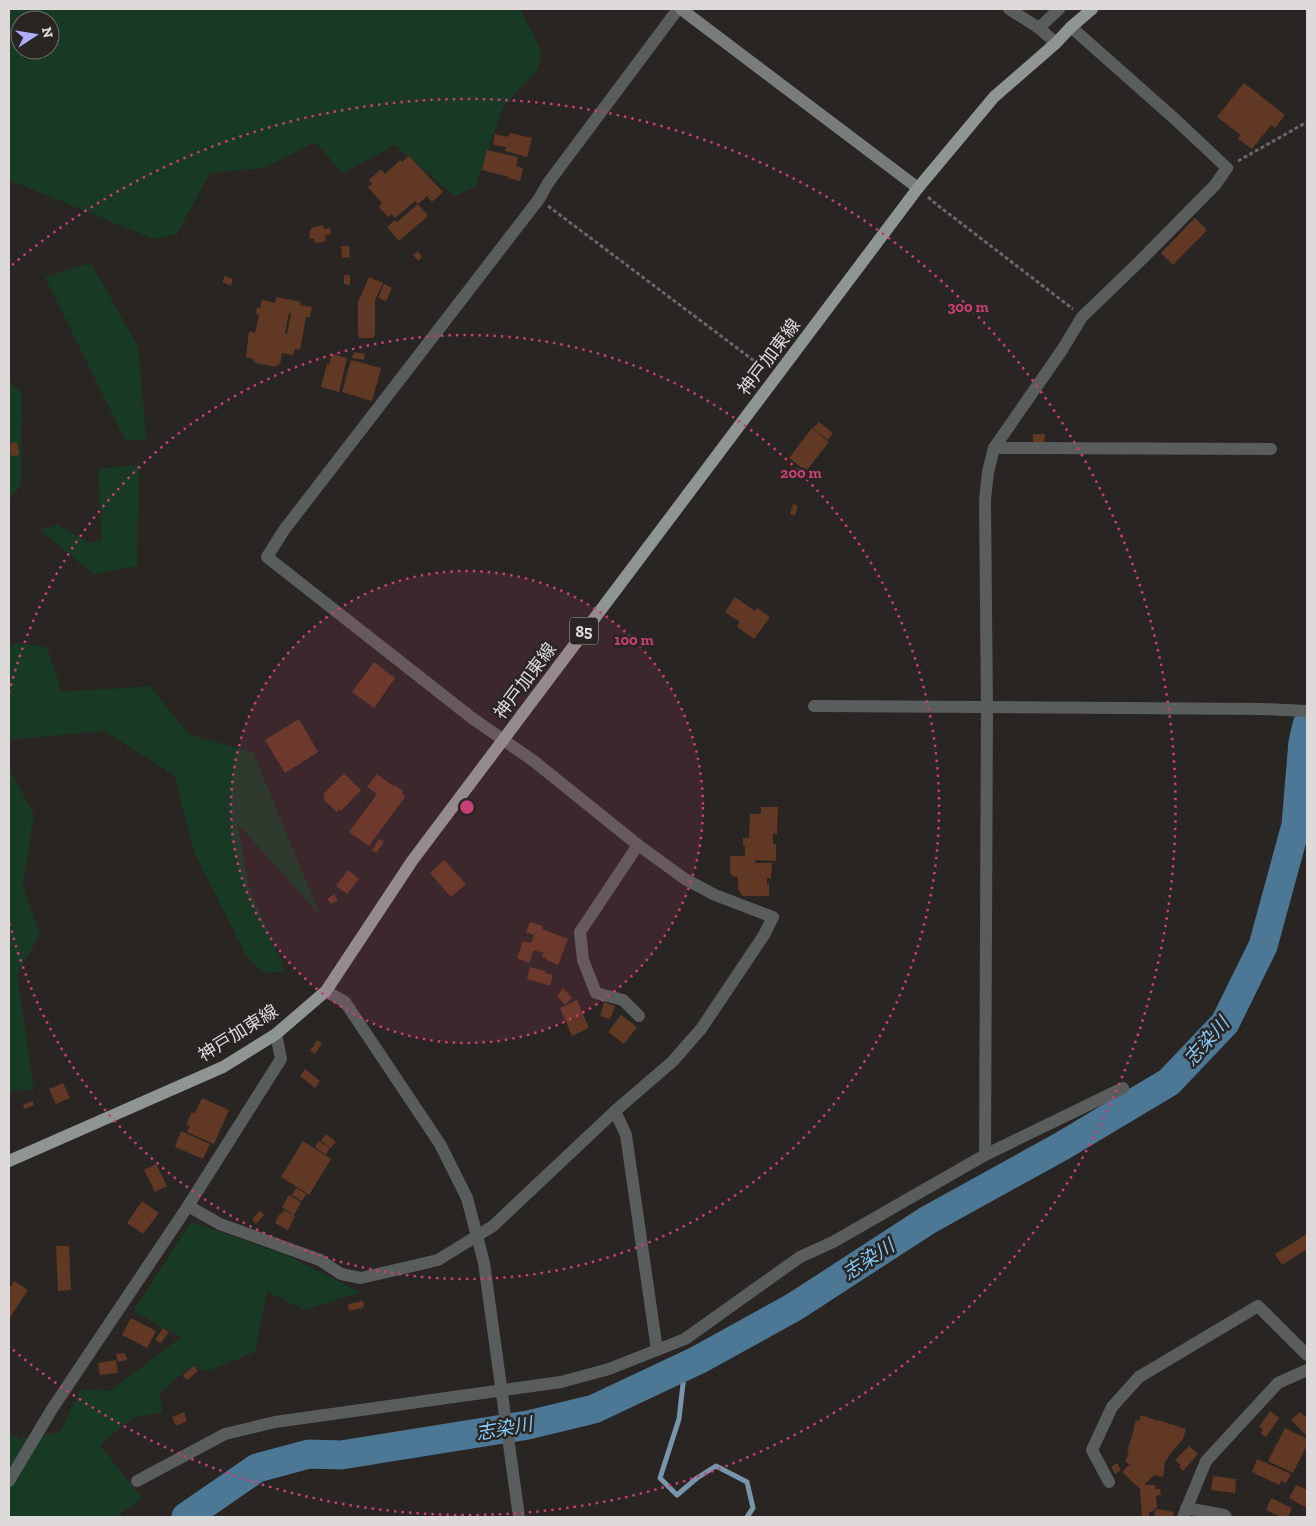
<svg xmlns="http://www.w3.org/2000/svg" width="1316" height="1526" font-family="'Zilla Slab','Noto Sans JP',serif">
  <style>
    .green { fill: #183a24; fill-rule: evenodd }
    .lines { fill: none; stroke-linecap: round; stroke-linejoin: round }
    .stream { stroke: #7895a9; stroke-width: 5 }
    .river { stroke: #4d7895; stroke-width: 29 }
    .building { fill: #603823; fill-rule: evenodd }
    .path { stroke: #6a6665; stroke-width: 3; stroke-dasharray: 4 2.5; stroke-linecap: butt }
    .street { stroke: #5a5d5e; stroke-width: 12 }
    .secondary { stroke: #787c7d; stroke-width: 12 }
    .primary { stroke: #8f9495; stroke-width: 12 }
    .ring { fill: none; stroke: #c73f74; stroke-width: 2.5; stroke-dasharray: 2.5 5 }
    .labels { text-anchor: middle; stroke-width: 5; stroke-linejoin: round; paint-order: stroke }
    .shield { fill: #292523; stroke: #a7a4a2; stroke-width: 1 }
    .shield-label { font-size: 16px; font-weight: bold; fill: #dddad9 }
    .street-label { font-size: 18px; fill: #dddad9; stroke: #292523 }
    .water-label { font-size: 19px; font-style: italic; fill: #84c9f7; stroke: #292523 }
    .centre { fill: #c73f74; stroke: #292523; stroke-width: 2.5 }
    .ring-label { font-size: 15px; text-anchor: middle; font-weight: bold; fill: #c73f74; stroke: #292523; stroke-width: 5; stroke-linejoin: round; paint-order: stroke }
  </style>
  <rect width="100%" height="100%" fill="#292523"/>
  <!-- green -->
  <g class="green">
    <path d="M9 9H520L540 48 541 59 537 70 503 107 475 187 454 196 395 145 343 173 315 142 263 168 210 173 177 234 154 239 9 180ZM20 20H50V50H20Z"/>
    <path d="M91 263 138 347 146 440H125L45 277Z"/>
    <path d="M9 381 22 394 21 485 9 499Z"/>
    <path d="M139 465 137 566 93 574 40 530 58 525 89 543 102 540 98 469Z"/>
    <path d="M17 643 47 647 62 692 149 686 190 735 253 752 320 915 237 823 249 888 285 971 265 973 247 957 195 854 174 775 104 731 9 740V647Z"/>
    <path d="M9 769 34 815 23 886 40 935 17 974 34 1090 9 1091Z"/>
    <path d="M191 1222 286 1255 360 1292 305 1310 267 1291 255 1352 207 1371 189 1367 159 1394 163 1412 133 1418 100 1445 142 1498 116 1517H9V1434L20 1439 60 1432 81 1389 110 1391 181 1337 133 1311Z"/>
  </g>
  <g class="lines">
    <!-- stream -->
    <path class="stream" d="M685 1366 679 1419 660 1478 677 1495 697 1478 716 1466 747 1482 753 1508 747 1517"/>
    <!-- river -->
    <path class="river" d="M186 1517 257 1468 309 1454 341 1455 528 1425 594 1409 698 1360 794 1307 928 1220 1062 1146 1169 1082 1225 1023 1263 946 1296 825 1303 742 1307 725"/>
  </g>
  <!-- building -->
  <g class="building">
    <path d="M1244 83 1285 115 1275 128 1271 125 1252 149 1238 139 1241 135 1217 117Z"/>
    <path d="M510 133 532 138 527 157 505 151 506 147 493 145 495 134 508 137Z"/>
    <path d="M487 150 518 157 516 166 523 168 520 181 509 178V177L482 170Z"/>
    <path d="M409 156 443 192 432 202 427 196 418 204 415 201 395 218 392 214 388 217 379 207 382 203 368 187 372 184 369 180 381 169 385 174 400 160 402 162Z"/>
    <path d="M418 204 428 216 399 241 387 227 395 220 397 222Z"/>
    <path d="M1195 218 1207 230 1173 265 1161 253Z"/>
    <path d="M323 225 324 229 330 228 331 234 325 235 326 241 315 243 314 238 310 239 309 231H311V228Z"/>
    <path d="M341 246H349L350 257 342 258Z"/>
    <path d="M418 251 422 257 418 261 413 255Z"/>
    <path d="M344 275H350V285L344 284Z"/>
    <path d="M225 276 233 279 231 286 222 282Z"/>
    <path d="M369 277 383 283 375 300V335H374V338H359V335H358V300H359Z"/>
    <path d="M384 284 392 288 386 301 378 298Z"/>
    <path d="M276 297 301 302 300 305 312 307 310 317H306L300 350 295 349 293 355 282 353 280 365 277 364V367L255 363V361H253V359L246 357 249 331 255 333 259 315 256 314 257 307 260 308 262 300 275 303ZM289 313H291L287 334 285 333Z"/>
    <path d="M354 352 365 354 364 360 352 358Z"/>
    <path d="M332 354 347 358 339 392 321 387 327 364 329 365Z"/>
    <path d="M351 360 381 368 372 401 342 392Z"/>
    <path d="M819 422 833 433 828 440 813 428Z"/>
    <path d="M812 428 829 442 806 471 789 458Z"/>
    <path d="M1033 434H1045L1044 444 1033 443Z"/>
    <path d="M17 442 19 455 11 456 9 444Z"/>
    <path d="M793 504 798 506 795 516 790 514Z"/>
    <path d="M735 597 755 611 757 608 770 617 754 639 737 627 740 622 725 612Z"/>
    <path d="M374 662 395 678 374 708 352 692Z"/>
    <path d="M299 719 318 752 285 773 265 740Z"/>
    <path d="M344 773 361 790 341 811 339 809 337 812 323 799 325 796 323 794Z"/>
    <path d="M377 774 393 786 394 785 403 791 402 793 405 797 369 846 349 832 377 794 367 787Z"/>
    <path d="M761 807H778L777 834H773V844H776V861L755 860V863H772L771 878H767V884H769V896H742L738 889V877H734L730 873V856H745V846H743V838H749L750 814H761Z"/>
    <path d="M379 839 384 842 376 853 372 850Z"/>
    <path d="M444 860 466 884 451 897 430 873Z"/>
    <path d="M348 870 359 879 347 894 336 886Z"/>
    <path d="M334 894 338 900 331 904 327 899Z"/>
    <path d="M530 922 543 926 542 929 568 939 558 965 547 960 546 958 542 957 544 953 534 950 529 963 517 958 523 941 531 943 534 935 526 932Z"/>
    <path d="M530 967 545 971V973L553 975 550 986 527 979Z"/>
    <path d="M563 988 572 998 565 1005 557 996Z"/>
    <path d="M577 1000 589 1028 572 1036 560 1008Z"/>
    <path d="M604 1002 615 1006 610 1019 600 1016Z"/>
    <path d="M621 1015 637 1027 624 1044 608 1032Z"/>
    <path d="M317 1040 322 1043 315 1054 310 1051Z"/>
    <path d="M305 1069 320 1081 315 1088 300 1076Z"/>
    <path d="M63 1083 70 1098 56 1104 49 1089Z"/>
    <path d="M202 1098 229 1110 214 1144 187 1132 190 1126 186 1125 192 1112 195 1113Z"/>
    <path d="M33 1101 34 1105 24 1109 23 1105Z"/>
    <path d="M181 1131 210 1144 203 1159 175 1147Z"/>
    <path d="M326 1134 336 1142 331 1148 321 1141Z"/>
    <path d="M303 1141 331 1159 309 1195 281 1177Z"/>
    <path d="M319 1141 330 1148 326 1155 315 1147Z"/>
    <path d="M156 1164 167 1186 155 1192 144 1170Z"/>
    <path d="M296 1188 306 1194 302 1201 292 1195Z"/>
    <path d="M289 1195 301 1202 294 1215 282 1207Z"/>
    <path d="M142 1201 159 1213 143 1234 127 1223Z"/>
    <path d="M284 1210 295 1216 288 1230 275 1223 280 1213 282 1214Z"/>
    <path d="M260 1211 264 1215 256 1224 252 1219Z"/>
    <path d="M1307 1234V1249L1282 1265 1275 1254Z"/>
    <path d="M56 1246H69L71 1290 58 1291Z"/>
    <path d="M14 1281 28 1290 9 1319V1289Z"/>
    <path d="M363 1301 364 1306 362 1308 349 1311 348 1304Z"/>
    <path d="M131 1318 156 1331 147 1348 122 1335Z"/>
    <path d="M163 1328 169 1332 161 1343 155 1340Z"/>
    <path d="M125 1353 127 1360 118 1362 116 1354Z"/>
    <path d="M116 1360 118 1373 100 1375 98 1363Z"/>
    <path d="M194 1366 198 1371 187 1380 183 1375Z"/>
    <path d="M1270 1411 1279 1418 1266 1437 1261 1434 1263 1429 1259 1427Z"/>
    <path d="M184 1412 187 1421 176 1426 172 1417Z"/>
    <path d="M1300 1412 1305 1417 1307 1415V1436L1291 1420Z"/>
    <path d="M1141 1415 1158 1421V1420L1186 1429 1183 1439 1170 1454 1165 1462 1163 1477 1154 1475 1144 1485H1155V1489H1160L1161 1495 1156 1496 1157 1507 1153 1511 1149 1512V1517H1142L1140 1489 1122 1472 1130 1464 1125 1462 1129 1453 1127 1452 1134 1430H1133L1136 1420 1139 1421Z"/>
    <path d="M1285 1428 1307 1439V1445L1293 1473 1268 1461Z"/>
    <path d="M1189 1446 1198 1454 1183 1471 1179 1467 1181 1465 1175 1460Z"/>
    <path d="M1257 1459 1291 1474 1286 1483 1281 1481 1279 1485 1252 1472Z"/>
    <path d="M1117 1463 1121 1470 1115 1474 1111 1467Z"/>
    <path d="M1213 1476 1236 1479 1235 1493 1211 1490Z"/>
    <path d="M1296 1485 1307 1490V1508L1289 1498Z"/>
    <path d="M1271 1498 1292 1508 1288 1517H1281L1266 1510Z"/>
    <path d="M1156 1509 1174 1512 1173 1517H1154Z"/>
  </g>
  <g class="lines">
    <!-- path -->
    <g class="path">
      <path d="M1238 161 1307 122"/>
      <path d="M928 197 936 204 1073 309"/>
      <path d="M548 206 765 369"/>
    </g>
    <!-- street -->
    <g class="street">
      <path d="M1009 9 1039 28 1056 43"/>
      <path d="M1039 28 1059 9"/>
      <path d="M994 448 1271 449"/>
      <path d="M814 706 1262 709 1307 711"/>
      <path d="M638 845 580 932 583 960 596 993 623 1000 639 1016"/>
      <path d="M326 991 345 1002 440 1144 467 1198 484 1263 519 1517"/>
      <path d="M615 1111 626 1135 657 1350 685 1339 800 1257 833 1242 985 1155 987 708 985 500 988 472 994 448 1062 350 1082 317 1141 260 1215 185 1227 168 1176 120 1071 27"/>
      <path d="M985 1155 1123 1088"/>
      <path d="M188 1206 220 1224 320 1260 341 1274 361 1278 438 1260 493 1226 615 1111 673 1061 701 1029 764 935 773 917 715 895 685 879 638 845 535 762 472 718 267 557 284 530 539 199 548 183 678 9"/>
      <path d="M9 1481 52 1409 188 1206 281 1059 276 1034"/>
      <path d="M137 1481 225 1434 275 1422 561 1382 609 1369 657 1350"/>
      <path d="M1109 1482 1092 1450 1112 1407 1139 1377 1258 1306 1307 1355"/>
      <path d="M1186 1508 1224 1515 1226 1517"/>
      <path d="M1183 1517 1206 1461 1278 1383 1307 1370"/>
    </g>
    <!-- secondary -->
    <path class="secondary" d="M681 9 918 188"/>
    <!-- primary -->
    <path class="primary" d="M9 1161 223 1067 276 1034 326 991 412 861 918 188 994 97 1056 43 1071 27 1092 9"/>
  </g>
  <!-- distance rings -->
  <circle cx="467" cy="807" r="236" fill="#c73f74" fill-opacity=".12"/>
  <g class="ring">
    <circle cx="467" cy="807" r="236"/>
    <path d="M9 693A472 472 0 1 1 9 921"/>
    <path d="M12 265A708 708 0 1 1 12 1349"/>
  </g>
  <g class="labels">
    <!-- shield labels -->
    <rect class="shield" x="570" y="617.5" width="28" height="27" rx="4"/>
    <g class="shield-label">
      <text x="584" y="637">85</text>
    </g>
    <!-- street labels -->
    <g class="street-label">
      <text transform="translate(769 357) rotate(-53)" y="6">神戸加東線</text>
      <text transform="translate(525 681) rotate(-53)" y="6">神戸加東線</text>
      <text transform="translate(238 1033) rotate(-32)" y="6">神戸加東線</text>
    </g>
    <!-- water labels -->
    <g class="water-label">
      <text transform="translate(1206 1041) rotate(-49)" y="7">志染川</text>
      <text transform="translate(868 1259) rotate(-33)" y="7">志染川</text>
      <text transform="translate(504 1428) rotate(-10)" y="7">志染川</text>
    </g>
  </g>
  <circle cx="467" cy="807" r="8" class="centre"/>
  <g class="ring-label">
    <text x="968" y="312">300 m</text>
    <text x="801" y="478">200 m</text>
    <text x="634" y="645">100 m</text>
  </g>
  <!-- border -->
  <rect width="1316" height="1526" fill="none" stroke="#dddad9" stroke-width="20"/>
  <!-- north arrow -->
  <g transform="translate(35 35) rotate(78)"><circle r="24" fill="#292523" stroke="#716d6c"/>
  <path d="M0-4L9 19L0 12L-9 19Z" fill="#aeaefb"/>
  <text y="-8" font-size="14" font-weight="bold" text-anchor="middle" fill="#dddad9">N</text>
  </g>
</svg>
